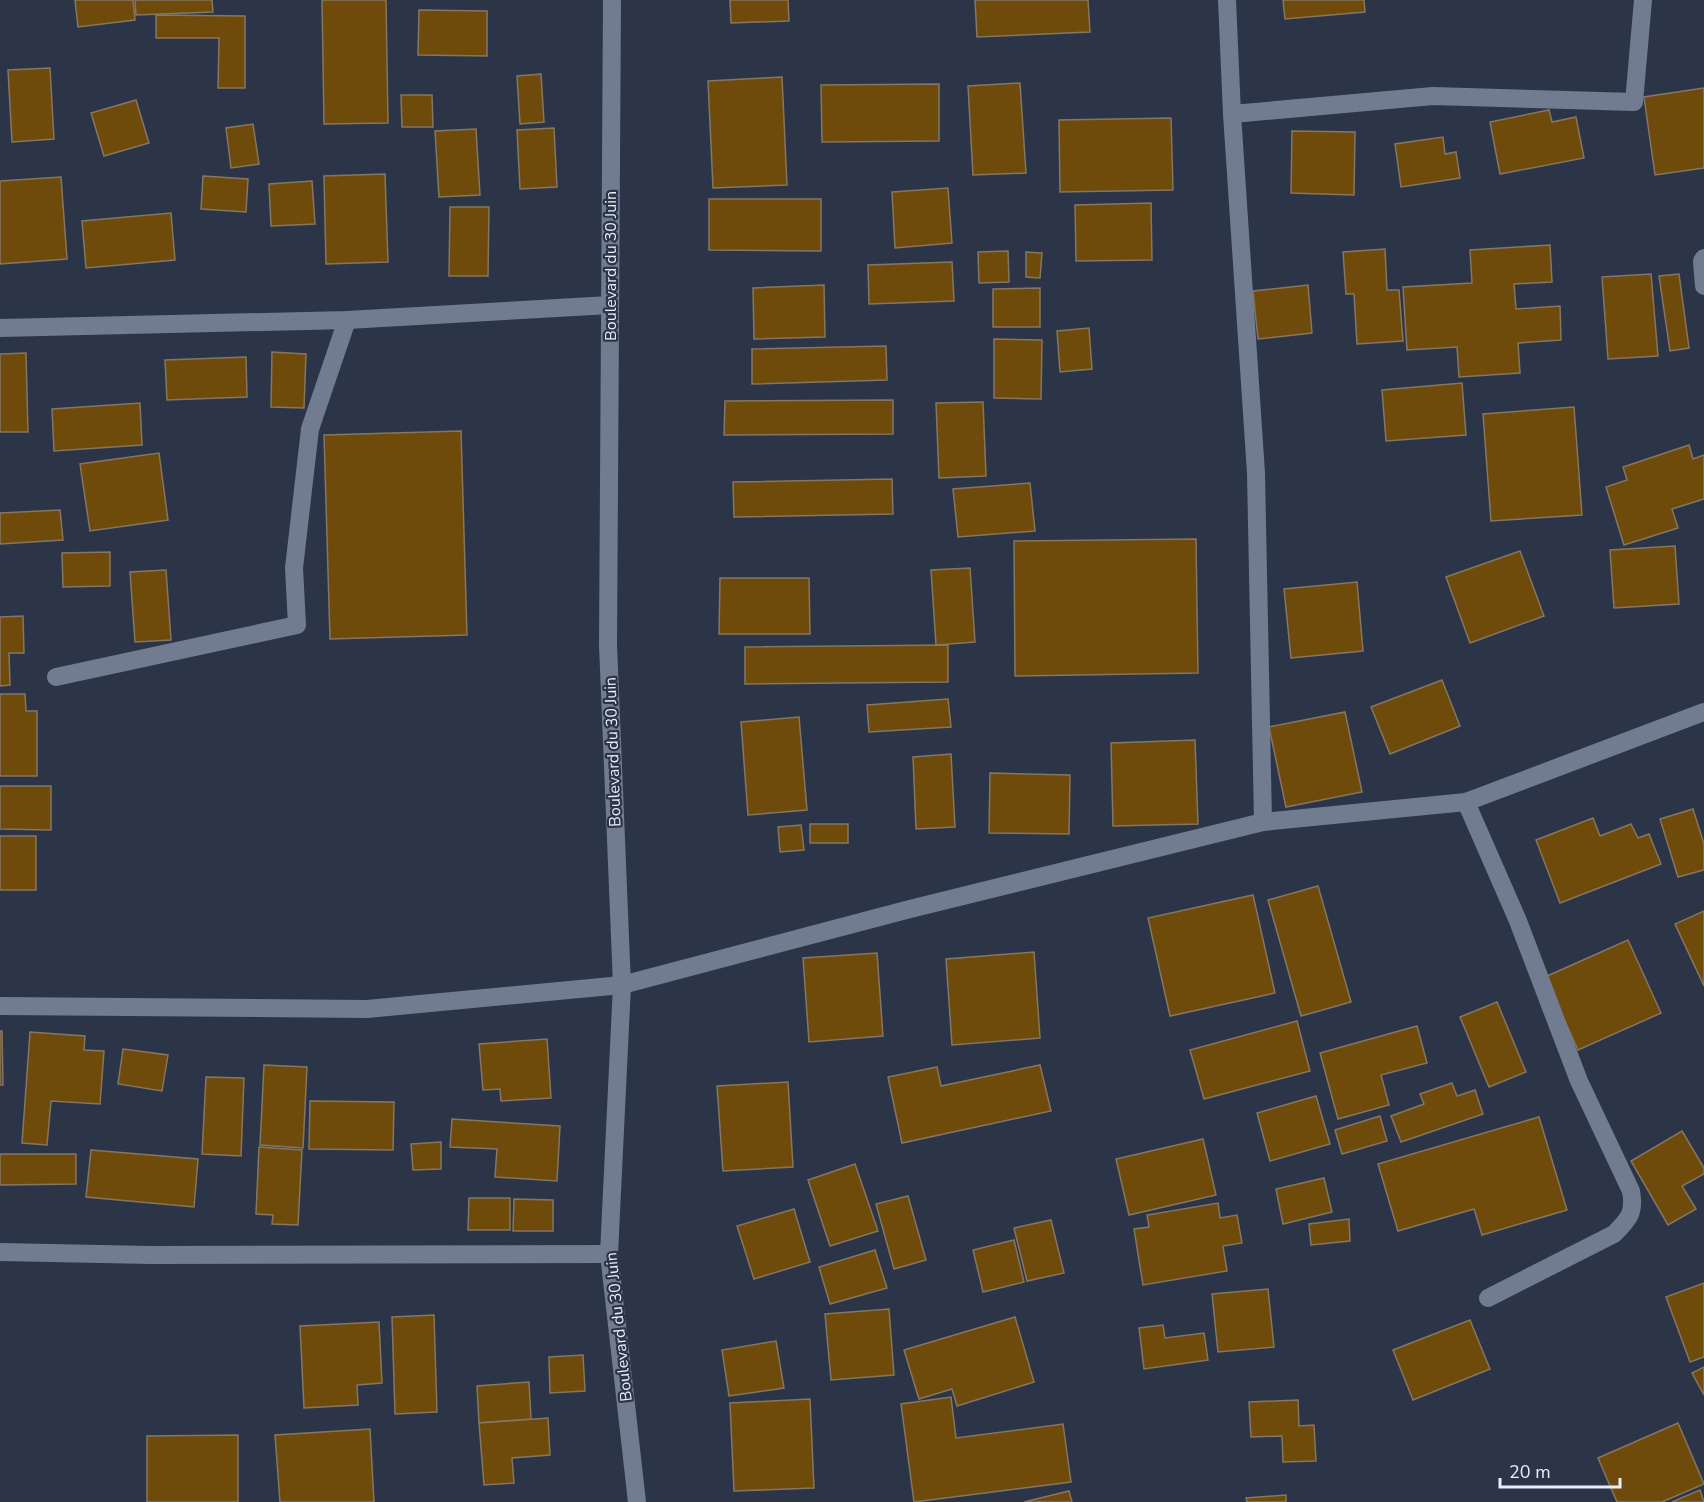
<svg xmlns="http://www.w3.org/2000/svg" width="1704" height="1502" font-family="'Nunito Sans',sans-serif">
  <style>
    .building { fill: #6e4b0b; stroke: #857662; stroke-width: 1.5 }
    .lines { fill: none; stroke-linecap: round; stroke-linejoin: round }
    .minor { stroke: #717c91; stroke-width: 18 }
    .labels { text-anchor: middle; stroke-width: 4.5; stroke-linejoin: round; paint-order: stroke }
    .street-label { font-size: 16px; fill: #e7edf9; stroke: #2c3547 }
  </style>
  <rect width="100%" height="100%" fill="#2c3547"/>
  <!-- building -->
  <g class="building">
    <path d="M75 0H133L135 20 78 27Z"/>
    <path d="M135 0H212L213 12 136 15Z"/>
    <path d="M322 0H386L388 123 324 124Z"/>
    <path d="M730 0H788L789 21 731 23Z"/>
    <path d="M975 0H1088L1090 32 977 37Z"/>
    <path d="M1283 0H1364L1365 12 1285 19Z"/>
    <path d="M419 10 487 11V56L418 55Z"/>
    <path d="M156 15 245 16V88H218L219 38H156Z"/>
    <path d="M50 68 54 139 12 142 8 70Z"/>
    <path d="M541 74 544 122 520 124 517 76Z"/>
    <path d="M782 77 787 185 713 188 708 81Z"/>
    <path d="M1020 83 1026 173 973 175 968 86Z"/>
    <path d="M939 84V141L822 142 821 85Z"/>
    <path d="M1704 88V168L1655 175 1644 97Z"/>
    <path d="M401 95H432L433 127H402Z"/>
    <path d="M136 100 149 143 104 156 91 113Z"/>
    <path d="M1549 110 1552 122 1576 117 1584 158 1500 174 1490 122Z"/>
    <path d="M1171 118 1173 190 1060 192 1059 120Z"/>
    <path d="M253 124 259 164 231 168 226 128Z"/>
    <path d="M554 128 557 187 520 189 517 130Z"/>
    <path d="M476 129 480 195 439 197 435 131Z"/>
    <path d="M1292 131 1355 132 1354 195 1291 193Z"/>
    <path d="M1443 137 1445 154 1456 152 1460 178 1401 187 1395 144Z"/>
    <path d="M385 174 388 262 326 264 324 176Z"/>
    <path d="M203 176 248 179 246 212 201 209Z"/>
    <path d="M61 177 67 259 0 264V181Z"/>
    <path d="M312 181 315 224 271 226 269 184Z"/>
    <path d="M948 188 952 243 895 248 892 192Z"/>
    <path d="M709 199H821V251L709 250Z"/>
    <path d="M1151 203 1152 260 1076 261 1075 205Z"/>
    <path d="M450 207H489L488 276H449Z"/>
    <path d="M171 213 175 260 86 268 82 221Z"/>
    <path d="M1550 245 1552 282 1514 284 1516 309 1560 306 1561 340 1518 343 1520 373 1459 377 1457 347 1407 350 1403 287 1472 283 1470 250Z"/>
    <path d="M1385 249 1387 290H1399L1403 341 1357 344 1354 294H1346L1343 252Z"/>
    <path d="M1008 251 1009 282 979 283 978 252Z"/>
    <path d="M1026 252 1042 253 1040 278 1026 277Z"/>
    <path d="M952 262 954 301 869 304 868 265Z"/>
    <path d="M1651 274 1658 356 1608 359 1602 277Z"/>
    <path d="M1679 274 1689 348 1670 351 1659 276Z"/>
    <path d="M824 285 825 337 754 339 753 288Z"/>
    <path d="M1308 285 1312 333 1258 339 1253 291Z"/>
    <path d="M1040 288V327H993V289Z"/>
    <path d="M1089 328 1092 369 1060 372 1057 331Z"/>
    <path d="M994 339 1042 340 1041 399 994 398Z"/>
    <path d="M886 346 887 380 752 384V349Z"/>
    <path d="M272 352 306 354 304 408 271 407Z"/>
    <path d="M26 353 28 432H0V354Z"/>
    <path d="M246 357 247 397 167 400 165 360Z"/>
    <path d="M1462 383 1466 435 1386 441 1382 390Z"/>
    <path d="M893 400V434L724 435 725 401Z"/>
    <path d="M983 402 986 476 939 478 936 403Z"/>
    <path d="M140 403 142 445 54 451 52 409Z"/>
    <path d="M1574 407 1582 515 1491 521 1483 414Z"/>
    <path d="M461 431 467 635 330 639 324 435Z"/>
    <path d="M1689 445 1693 459 1704 455V499L1672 509 1678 528 1624 545 1606 487 1627 480 1623 467Z"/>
    <path d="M159 453 168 520 90 531 80 464Z"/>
    <path d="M892 479 893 514 734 517 733 482Z"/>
    <path d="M1030 483 1035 531 958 537 953 489Z"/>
    <path d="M60 510 63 540 0 544V513Z"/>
    <path d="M1196 539 1198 673 1015 676 1014 541Z"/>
    <path d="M1675 546 1679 604 1614 608 1610 550Z"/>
    <path d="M1520 551 1544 616 1470 643 1446 577Z"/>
    <path d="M110 552V586L63 587 62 553Z"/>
    <path d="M970 568 975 642 936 645 931 570Z"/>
    <path d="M166 570 171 640 135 642 130 572Z"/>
    <path d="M720 578H809L810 634H719Z"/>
    <path d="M1357 582 1363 651 1291 658 1284 589Z"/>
    <path d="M23 616 24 653H9L10 685 0 686V617Z"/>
    <path d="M948 645V682L745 684V647Z"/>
    <path d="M1442 680 1460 726 1390 754 1371 707Z"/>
    <path d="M0 694H25L26 711H37V776H0Z"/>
    <path d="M948 699 951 727 869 732 867 705Z"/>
    <path d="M1345 712 1362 792 1286 807 1269 727Z"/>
    <path d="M799 717 807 810 748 815 741 722Z"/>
    <path d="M1195 740 1198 824 1113 826 1111 743Z"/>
    <path d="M951 754 955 827 916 829 913 757Z"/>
    <path d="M990 773 1070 775 1069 834 989 833Z"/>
    <path d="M0 786H51V830L0 829Z"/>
    <path d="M1693 809 1704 844V870L1678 877 1660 819Z"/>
    <path d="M1593 818 1600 836 1631 824 1638 838 1649 834 1661 864 1560 903 1536 840Z"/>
    <rect x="810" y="824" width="38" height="19"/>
    <path d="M801 825 804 850 780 852 778 827Z"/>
    <rect x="0" y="836" width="36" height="54"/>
    <path d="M1318 886 1351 1002 1301 1016 1268 900Z"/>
    <path d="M1253 895 1275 993 1170 1016 1148 918Z"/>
    <path d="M1704 911V986L1675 924Z"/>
    <path d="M1628 940 1661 1013 1578 1050 1545 977Z"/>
    <path d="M1034 952 1040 1038 952 1045 946 959Z"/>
    <path d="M877 953 883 1036 809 1042 803 958Z"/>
    <path d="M1497 1002 1526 1072 1489 1087 1460 1017Z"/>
    <path d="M1297 1021 1310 1071 1204 1099 1190 1050Z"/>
    <path d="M1417 1026 1427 1063 1381 1075 1389 1105 1338 1119 1320 1053Z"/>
    <path d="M0 1031H2L3 1085H0Z"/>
    <path d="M30 1032 85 1036 84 1050 104 1051 100 1104 51 1101 47 1145 22 1143Z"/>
    <path d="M547 1039 551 1098 501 1101 500 1089 483 1090 479 1044Z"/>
    <path d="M123 1049 168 1055 162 1091 118 1084Z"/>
    <path d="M264 1065 307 1067 303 1148 260 1145Z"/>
    <path d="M1040 1065 1051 1111 902 1143 888 1077 937 1067 941 1086Z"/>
    <path d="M206 1077 244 1078 241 1156 202 1154Z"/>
    <path d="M788 1082 793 1167 723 1171 717 1086Z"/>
    <path d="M1452 1083 1457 1096 1475 1090 1483 1114 1401 1142 1391 1116 1424 1104 1420 1094Z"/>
    <path d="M1316 1096 1330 1144 1270 1161 1257 1113Z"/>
    <path d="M310 1101 394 1102 393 1150 309 1149Z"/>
    <path d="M1380 1116 1387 1141 1342 1154 1335 1130Z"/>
    <path d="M1539 1117 1567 1210 1482 1235 1474 1209 1398 1231 1378 1164Z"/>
    <path d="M452 1119 560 1126 557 1181 495 1177 497 1149 450 1147Z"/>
    <path d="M1682 1131 1704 1168V1174L1682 1186 1696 1209 1668 1225 1631 1161Z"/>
    <path d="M1203 1139 1216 1195 1129 1215 1116 1159Z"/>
    <path d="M441 1142V1169L413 1170 411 1144Z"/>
    <path d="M259 1147 302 1150 298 1225 272 1224 273 1215 256 1214Z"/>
    <path d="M91 1150 198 1159 194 1207 86 1197Z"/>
    <path d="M0 1154H76V1184L0 1185Z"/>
    <path d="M855 1164 878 1231 830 1246 808 1180Z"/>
    <path d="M1324 1178 1332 1212 1283 1224 1276 1189Z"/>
    <path d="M908 1196 926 1260 894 1269 876 1204Z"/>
    <path d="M469 1198H510V1230H468Z"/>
    <path d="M514 1199 553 1200V1231H513Z"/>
    <path d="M1218 1203 1220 1218 1237 1215 1242 1243 1223 1246 1227 1271 1143 1285 1134 1229 1149 1227 1147 1215Z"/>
    <path d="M794 1209 810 1262 754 1279 737 1226Z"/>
    <path d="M1349 1219 1350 1241 1311 1245 1309 1224Z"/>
    <path d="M1051 1220 1064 1273 1027 1281 1014 1228Z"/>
    <path d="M1014 1240 1024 1282 983 1292 973 1250Z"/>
    <path d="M875 1250 887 1288 830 1304 819 1267Z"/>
    <path d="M1704 1283V1357L1690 1362 1666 1297Z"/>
    <path d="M1268 1289 1274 1347 1218 1352 1212 1294Z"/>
    <path d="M889 1309 894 1375 831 1380 825 1314Z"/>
    <path d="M434 1315 437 1412 395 1414 392 1317Z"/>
    <path d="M1015 1317 1034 1382 957 1406 952 1389 919 1399 904 1350Z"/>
    <path d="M1470 1320 1490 1369 1413 1400 1393 1350Z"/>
    <path d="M379 1322 382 1383 357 1385 358 1405 304 1408 300 1326Z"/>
    <path d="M1163 1325 1165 1338 1204 1333 1208 1360 1144 1369 1139 1328Z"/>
    <path d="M776 1341 784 1388 729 1396 722 1350Z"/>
    <path d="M583 1355 585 1391 550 1393 549 1357Z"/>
    <path d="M1704 1367V1395L1692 1373Z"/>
    <path d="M529 1382 531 1419 479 1423 477 1386Z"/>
    <path d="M951 1397 956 1438 1063 1424 1071 1482 914 1502 901 1404Z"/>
    <path d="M810 1399 814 1488 734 1491 730 1403Z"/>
    <path d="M1298 1400 1299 1426 1314 1425 1316 1461 1283 1462 1282 1436 1251 1437 1249 1402Z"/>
    <path d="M548 1418 550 1455 512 1458 514 1483 484 1485 479 1423Z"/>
    <path d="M1678 1423 1704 1484 1662 1502H1617L1598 1458Z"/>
    <path d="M370 1429 374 1502H280L275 1435Z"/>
    <path d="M238 1435V1502H147V1436Z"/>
    <path d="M1700 1490 1704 1502H1672Z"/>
    <path d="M1069 1491 1072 1502H1024Z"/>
    <path d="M1286 1495V1502H1247L1246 1498Z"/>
  </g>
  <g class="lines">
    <!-- minor -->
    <g class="minor">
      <path d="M612 0 608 645 622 985 609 1254 637 1502"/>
      <path d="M1227 0 1232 114 1256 473 1263 822"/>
      <path d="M1232 114 1433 96 1634 102 1643 0"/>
      <path d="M1704 258 1702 261 1704 286"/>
      <path d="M0 328 347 320 610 305"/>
      <path d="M56 677 297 625 294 568 310 429 347 320"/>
      <path d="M1466 802 1518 921 1579 1081 1631 1191C1635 1213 1629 1219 1614 1234L1488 1298"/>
      <path d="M0 1006 367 1009 622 985 910 909 1263 822 1466 802 1704 712"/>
      <path d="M0 1252 151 1255 609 1254"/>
    </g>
  </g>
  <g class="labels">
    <!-- street labels -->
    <g class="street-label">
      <text transform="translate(610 266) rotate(-90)" y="6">Boulevard du 30 Juin</text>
      <text transform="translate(612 752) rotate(-92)" y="6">Boulevard du 30 Juin</text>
      <text transform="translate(618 1327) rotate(-96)" y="6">Boulevard du 30 Juin</text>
    </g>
  </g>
  <!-- scale -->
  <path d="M1500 1478v9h120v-9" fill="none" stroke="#e7edf9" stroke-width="3"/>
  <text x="1509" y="1478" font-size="18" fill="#e7edf9" stroke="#2c3547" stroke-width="4.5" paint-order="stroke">20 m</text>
</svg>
